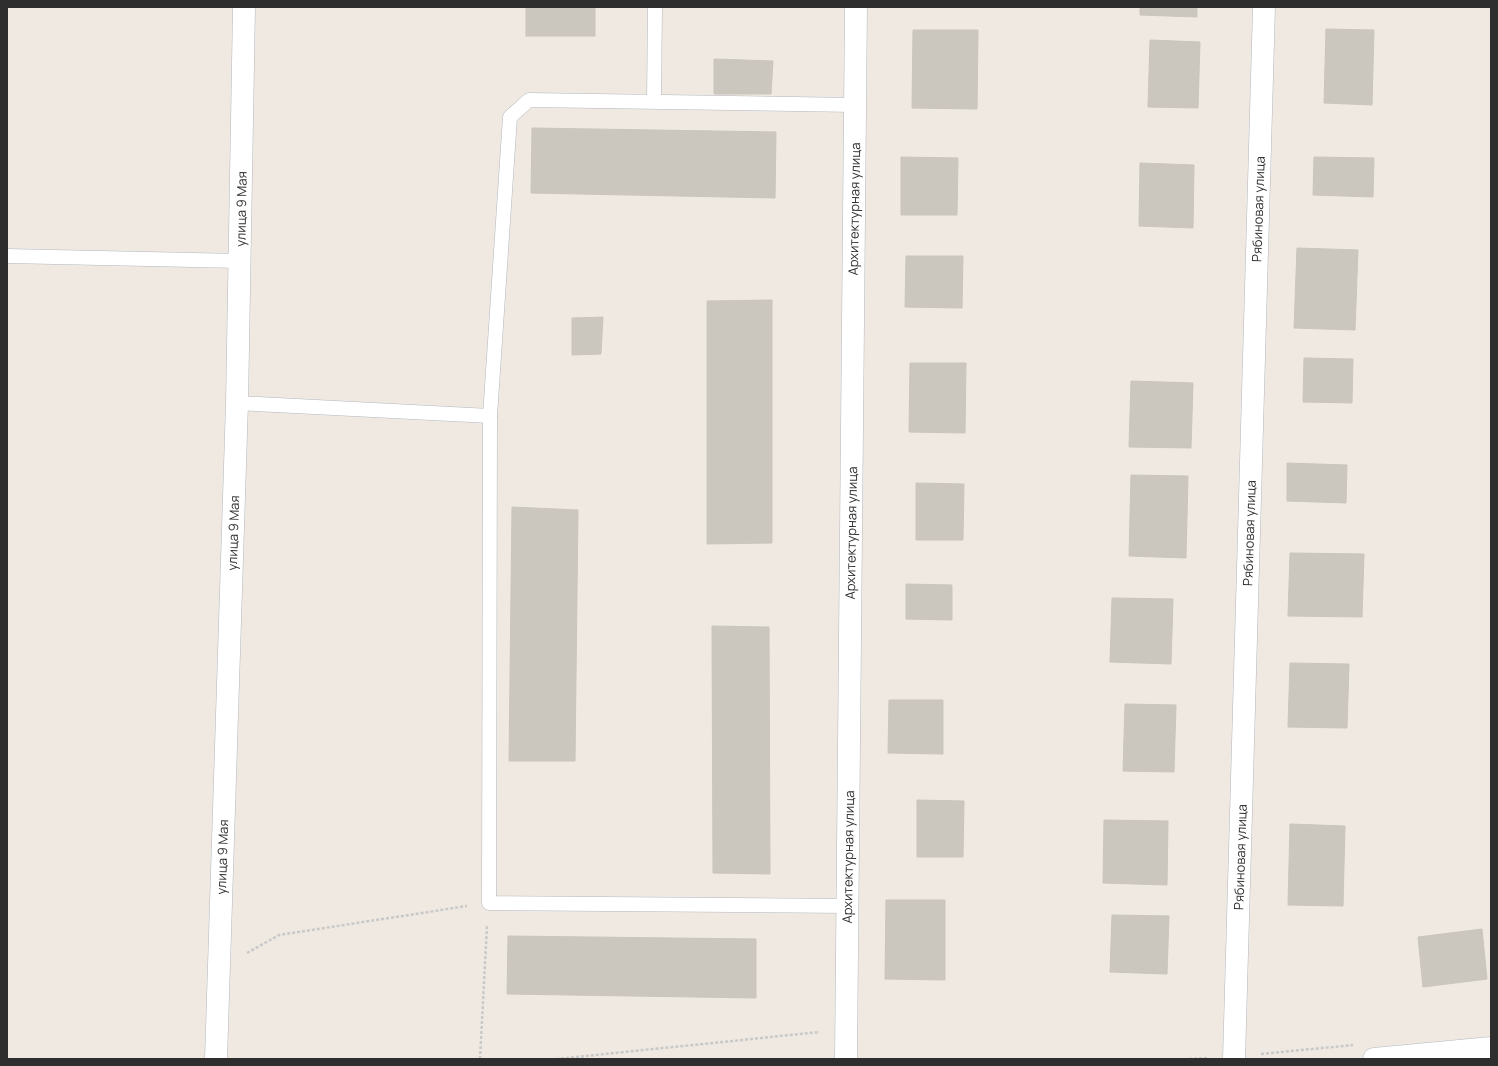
<svg xmlns="http://www.w3.org/2000/svg" width="1498" height="1066" font-family="Manrope,sans-serif">
  <style>
    .building { fill: #cbc7bf; stroke: #cbc5ba }
    .lines { fill: none; stroke-linecap: round; stroke-linejoin: round }
    .lane-casing { stroke: #b4b7c1; stroke-width: 15 }
    .street-casing { stroke: #b4b7c1; stroke-width: 23 }
    .secondary-casing { stroke: #b4b7c1; stroke-width: 23 }
    .path { stroke: #c9c9c9; stroke-width: 2.5; stroke-dasharray: 3 2; stroke-linecap: butt }
    .lane { stroke: #fff; stroke-width: 14 }
    .street { stroke: #fff; stroke-width: 22 }
    .secondary { stroke: #fff; stroke-width: 22 }
    .labels { text-anchor: middle; stroke-width: 4; stroke-linejoin: round; paint-order: stroke }
    .street-label { font-size: 13px; fill: #2e2e2e; stroke: #fff }
  </style>
  <rect width="100%" height="100%" fill="#efe9e1"/>
  <!-- building -->
  <g class="building">
    <rect x="526" y="7" width="69" height="29"/>
    <path d="M1140 7H1197V17L1140 15Z"/>
    <path d="M1326 29 1374 30 1372 105 1324 103Z"/>
    <path d="M913 30H978L977 109 912 108Z"/>
    <path d="M1150 40 1200 42 1198 108 1148 107Z"/>
    <path d="M714 59 773 61 771 94H714Z"/>
    <path d="M532 128 776 132 775 198 531 193Z"/>
    <path d="M901 157 958 158 957 215H901Z"/>
    <path d="M1314 157 1374 158 1373 197 1313 195Z"/>
    <path d="M1140 163 1194 165 1193 228 1139 226Z"/>
    <path d="M1297 248 1358 250 1355 330 1294 328Z"/>
    <path d="M906 256H963L962 308 905 307Z"/>
    <path d="M772 300V543L707 544V301Z"/>
    <path d="M603 317 601 354 572 355V318Z"/>
    <path d="M1304 358 1353 359 1352 403 1303 402Z"/>
    <path d="M910 363H966L965 433 909 432Z"/>
    <path d="M1131 381 1193 383 1191 448 1129 447Z"/>
    <path d="M1287 463 1347 465 1346 503 1287 501Z"/>
    <path d="M1131 475 1188 476 1186 558 1129 556Z"/>
    <path d="M916 483 964 484 963 540H916Z"/>
    <path d="M512 507 578 510 575 761H509Z"/>
    <path d="M1290 553 1364 554 1362 617 1288 616Z"/>
    <path d="M906 584 952 585V620L906 619Z"/>
    <path d="M1112 598 1173 599 1171 664 1110 662Z"/>
    <path d="M712 626 769 627 770 874 713 873Z"/>
    <path d="M1290 663 1349 664 1347 728 1288 727Z"/>
    <path d="M889 700H943V754L888 753Z"/>
    <path d="M1125 704 1176 705 1174 772 1123 771Z"/>
    <path d="M917 800 964 801 963 857H917Z"/>
    <path d="M1104 820 1168 821 1167 885 1103 883Z"/>
    <path d="M1290 824 1345 826 1343 906 1288 905Z"/>
    <path d="M886 900H945V980L885 979Z"/>
    <path d="M1112 915 1169 916 1167 974 1110 972Z"/>
    <path d="M1482 929 1487 979 1423 987 1418 937Z"/>
    <path d="M508 936 756 939V998L507 994Z"/>
  </g>
  <g class="lines">
    <defs>
      <g id="lane">
        <path d="M654 101 655 7"/>
        <path d="M7 256 240 261"/>
        <path d="M237 403 490 416 510 117 529 100 855 105"/>
        <path d="M490 416 489 903 847 906"/>
      </g>
      <g id="street">
        <path d="M846 1059 856 7"/>
        <path d="M1234 1059 1264 7"/>
        <path d="M1374 1059 1491 1048"/>
      </g>
      <path id="secondary" d="M216 1059 237 403 244 7"/>
    </defs>
    <!-- lane casing -->
    <use href="#lane" class="lane-casing"/>
    <!-- street casing -->
    <use href="#street" class="street-casing"/>
    <!-- secondary casing -->
    <use href="#secondary" class="secondary-casing"/>
    <!-- path -->
    <g class="path">
      <path d="M247 953 279 935 467 906"/>
      <path d="M1261 1054 1353 1045"/>
      <path d="M480 1059 487 926"/>
      <path d="M556 1059 820 1032"/>
      <path d="M1189 1059 1208 1058"/>
    </g>
    <!-- lane -->
    <use href="#lane" class="lane"/>
    <!-- street -->
    <use href="#street" class="street"/>
    <!-- secondary -->
    <use href="#secondary" class="secondary"/>
  </g>
  <g class="labels">
    <!-- street labels -->
    <g class="street-label">
      <text transform="translate(241 209) rotate(-89)" y="5">улица 9 Мая</text>
      <text transform="translate(854 209) rotate(-89)" y="5">Архитектурная улица</text>
      <text transform="translate(1258 209) rotate(-88)" y="5">Рябиновая улица</text>
      <text transform="translate(233 533) rotate(-88)" y="5">улица 9 Мая</text>
      <text transform="translate(851 533) rotate(-89)" y="5">Архитектурная улица</text>
      <text transform="translate(1249 533) rotate(-88)" y="5">Рябиновая улица</text>
      <text transform="translate(222 857) rotate(-88)" y="5">улица 9 Мая</text>
      <text transform="translate(848 857) rotate(-89)" y="5">Архитектурная улица</text>
      <text transform="translate(1240 857) rotate(-88)" y="5">Рябиновая улица</text>
    </g>
  </g>
  <!-- border -->
  <rect width="1498" height="1066" fill="none" stroke="#2e2e2e" stroke-width="16"/>
</svg>
